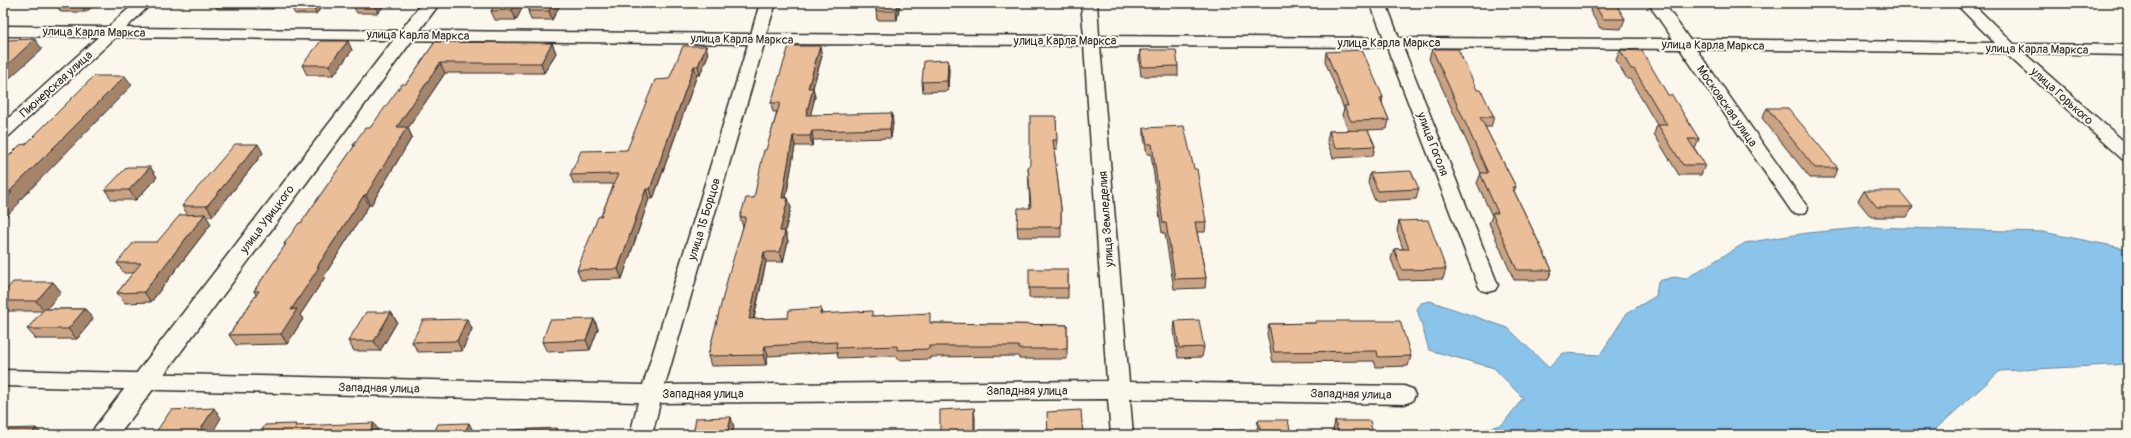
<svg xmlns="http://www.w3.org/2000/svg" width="2131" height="438" font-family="Pangolin,sans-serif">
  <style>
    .water { fill: #8bc4ea; stroke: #65879e }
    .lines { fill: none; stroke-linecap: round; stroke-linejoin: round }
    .minor-casing { stroke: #2b2b2b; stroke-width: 3 }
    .tertiary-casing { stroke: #2b2b2b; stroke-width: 3 }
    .minor { fill: #fbf7ec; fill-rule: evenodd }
    .tertiary { fill: #fbf7ec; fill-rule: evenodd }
    .wall { fill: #caa384; stroke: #2b2b2b }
    .shaded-wall { fill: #a4856c; stroke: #2b2b2b }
    .building { fill: #ebbe9a; stroke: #2b2b2b }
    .labels { text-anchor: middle; stroke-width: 4; stroke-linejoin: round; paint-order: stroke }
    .street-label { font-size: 12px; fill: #2b2b2b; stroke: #fbf7ec }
  </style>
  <rect width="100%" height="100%" fill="#fbf7ec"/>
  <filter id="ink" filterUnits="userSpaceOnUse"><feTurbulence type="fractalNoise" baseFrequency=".025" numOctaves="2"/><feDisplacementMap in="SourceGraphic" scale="8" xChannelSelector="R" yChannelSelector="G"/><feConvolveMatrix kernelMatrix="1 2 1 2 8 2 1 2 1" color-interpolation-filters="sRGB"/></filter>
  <g filter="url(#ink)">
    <!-- water -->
    <path class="water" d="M1871 227 2043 232 2128 249V364L2000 371 1929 435H1483L1484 430 1503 424 1523 398 1494 368 1429 350 1417 309 1421 303 1430 301 1508 328 1549 368 1563 353 1600 355 1627 313 1656 296 1658 281 1675 277 1685 279 1745 243 1807 233Z"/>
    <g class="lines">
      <defs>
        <path id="minor" d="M135 3H152L126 28 751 34 760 3H776L766 34 1084 36 1081 3H1097L1099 36 1384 38 1370 3H1386L1399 38 1673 39 1648 3H1664L1689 39 1995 43 1955 3H1972L2014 44 2128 45V55L2024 53 2128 145V161L2122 159 2005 53 1696 49 1808 208 1806 212 1799 214 1792 212 1680 49 1403 47 1498 285 1495 290 1488 292 1481 290 1478 285 1387 47 1100 46 1129 382 1404 386 1412 389 1415 395 1412 401 1404 404 1130 399 1133 435H1111L1108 399 660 403 652 435H630L638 402 3 386V370L643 385 748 44 116 37 9 136 3 137V123L98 37 3 36V26L108 27ZM764 44 1084 45 1107 381 665 385Z"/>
        <path id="tertiary" d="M422 3H440L119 435H91L95 427Z"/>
      </defs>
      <!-- minor casing -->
      <use href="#minor" class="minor-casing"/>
      <!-- tertiary casing -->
      <use href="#tertiary" class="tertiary-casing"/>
      <!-- minor -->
      <use href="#minor" class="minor"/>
      <!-- tertiary -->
      <use href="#tertiary" class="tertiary"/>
    </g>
    <!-- wall -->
    <g class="wall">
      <path d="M55 3H96L86 12H61Z"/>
      <path d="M214 3H278L273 9H217Z"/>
      <path d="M325 3 316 14H295L290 5Z"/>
      <path d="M386 3 378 13H357L352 4Z"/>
      <path d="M496 3H525L516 20H495L491 11Z"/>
      <path d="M561 3 552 20H531L528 11Z"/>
      <path d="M877 3H900L897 20H877L876 11Z"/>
      <path d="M1311 3H1335V5H1312Z"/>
      <path d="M1593 3H1615L1625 19 1621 29 1600 28 1590 11Z"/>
      <path d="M435 42 552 43 556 53 544 73H445L408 128 412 137 371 205H369L324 276 325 277 300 315 303 319 287 344 236 345 229 335 256 295 254 291 285 246 284 244 301 223 354 147 353 145 370 128 406 84Z"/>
      <path d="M706 46 708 55 700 75H697L653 199H649L622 279 581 280 577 270 601 216 614 184H574L570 175 627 150 669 79Z"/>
      <path d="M1432 49 1477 90 1494 117 1491 127H1485L1516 187 1514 191 1552 270 1548 280H1514L1489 223 1492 216 1477 183 1481 173 1429 59Z"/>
      <path d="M352 50 334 75H307L302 65Z"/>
      <path d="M1140 50 1178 66V76H1141L1139 60Z"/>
      <path d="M1620 50 1668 95 1699 139 1695 149 1705 165 1701 175H1679L1654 134 1657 125 1630 79H1627L1616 60Z"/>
      <path d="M1326 52 1383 97 1382 103 1389 120 1387 129 1368 130 1375 146 1373 156 1333 158 1327 141 1329 131H1349L1342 115 1344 109 1325 61Z"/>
      <path d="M822 56 813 88 815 97 810 115 893 123 891 138 813 140 812 146H795L786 198H788L791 208 785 231 788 241 783 262H766L754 319 788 318 821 308 822 314 873 316 931 323 1067 325V359H1019V356L931 357V359L898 360 897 356 838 358 837 352 768 356 766 365 711 366 708 356 743 227 740 217 754 198 777 112H773L771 103Z"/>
      <path d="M948 60 949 70 948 91 923 92 922 82Z"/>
      <path d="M1767 108 1838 168 1833 178H1810L1762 118Z"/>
      <path d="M1056 116 1057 150H1054L1061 208V237H1018L1017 227 1030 208 1028 166H1030Z"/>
      <path d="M1144 128 1206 222 1205 232H1197L1206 278 1205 288 1174 289 1165 233H1162L1151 154H1147L1144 138Z"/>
      <path d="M263 153 213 216H205L211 224 151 302 125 303 117 293 133 273H124L117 263 157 242 188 215 182 206Z"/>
      <path d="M150 167 157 177 136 200H112L105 190Z"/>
      <path d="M1370 173 1419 189 1416 199 1375 201 1368 183Z"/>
      <path d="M1864 191 1913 207 1907 217H1871L1858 201Z"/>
      <path d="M1399 221 1446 269 1443 279 1399 280 1391 259 1394 249H1403L1397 231Z"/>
      <path d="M1068 269V298H1029V288Z"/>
      <path d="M53 282 61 292 46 309H85L93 319 77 339H36L27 329 43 311H5L3 310V294Z"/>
      <path d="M391 312 397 322 380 351H354L348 341Z"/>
      <path d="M467 319 472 329 462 351 418 352 412 342Z"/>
      <path d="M594 319 598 329 590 350 547 352 542 342Z"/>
      <path d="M1175 321 1204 347 1202 357 1178 358 1174 331Z"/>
      <path d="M1316 321 1411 356 1408 366 1376 367 1374 361 1273 362 1267 334 1269 324 1315 323Z"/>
      <path d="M1258 420 1291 435H1206L1207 431 1257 430Z"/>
      <path d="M1335 421 1373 435H1334L1333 431Z"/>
    </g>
    <!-- shaded-wall -->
    <g class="shaded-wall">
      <path d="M80 3H96L86 12Z"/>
      <path d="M270 3H278L273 9Z"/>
      <path d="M313 3H325L316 14 312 4Z"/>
      <path d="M374 3H386L378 13 374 4Z"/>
      <path d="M517 3H525L516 20 512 10Z"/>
      <path d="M553 3H561L552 20 549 11Z"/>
      <path d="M897 3H900L897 20 896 11Z"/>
      <path d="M35 39 42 49 3 84V68Z"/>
      <path d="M348 41 352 50 334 75 329 65Z"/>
      <path d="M552 43 556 53 544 73 541 63Z"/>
      <path d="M706 46 708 55 700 75 698 66Z"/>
      <path d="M820 46 822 56 810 97 808 88Z"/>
      <path d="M948 60 949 70 948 91 947 81Z"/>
      <path d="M440 63 445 73 408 128 412 137 371 205 366 195 397 127Z"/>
      <path d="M694 66 697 75 653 199 650 189Z"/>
      <path d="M125 76 132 85 19 201 20 202 4 219 3 218V202L9 192Z"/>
      <path d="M813 88 815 97 808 125 806 115Z"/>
      <path d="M892 113 893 123 891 138 890 129Z"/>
      <path d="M812 131 813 140 812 146 810 136Z"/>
      <path d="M793 136 795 146 784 208 782 198Z"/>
      <path d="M258 144 263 153 213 216 207 206Z"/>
      <path d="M150 167 157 177 136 200 129 190Z"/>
      <path d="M646 189 649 199 622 279 618 269Z"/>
      <path d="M364 195 369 205 324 276 325 277 300 315 303 319 287 344 281 334 291 310 317 267Z"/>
      <path d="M788 198 791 208 782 241 780 231Z"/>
      <path d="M205 214 211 224 151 302 144 292Z"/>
      <path d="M785 231 788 241 783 262 780 252Z"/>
      <path d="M764 252 766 262 751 329 749 319Z"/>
      <path d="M53 282 61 292 45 311 36 301Z"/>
      <path d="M85 309 93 319 77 339 68 329Z"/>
      <path d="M391 312 397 322 380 351 374 341Z"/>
      <path d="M467 319 472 329 462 351 457 341Z"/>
      <path d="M594 319 598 329 590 350 586 340Z"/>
      <path d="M765 346 768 356 766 365 763 355Z"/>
      <path d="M214 408 221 418 211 435H197Z"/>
      <path d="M974 408 975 418V435H974Z"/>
      <path d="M731 417 734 427 732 435H727Z"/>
      <path d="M374 423 380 433 379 435H368Z"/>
      <path d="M469 423 474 433V435H464Z"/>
      <path d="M36 428 43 435H31Z"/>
      <path d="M557 428 560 435H554Z"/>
    </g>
    <!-- building -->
    <g class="building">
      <path d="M292 3H313L312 4 290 5Z"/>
      <path d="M353 3H374V4H352Z"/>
      <path d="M496 3H517L512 10 491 11Z"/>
      <path d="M532 3H553L549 11H528Z"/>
      <path d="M877 3H897L896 11H876Z"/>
      <path d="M1594 3H1615L1625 19H1603Z"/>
      <path d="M35 39 4 68H3V43L6 40Z"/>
      <path d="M321 41H348L329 65H302Z"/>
      <path d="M435 42 552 43 541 63H440L397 127H407L366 195H364L317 267H319L291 310 297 309 281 334 229 335 259 291H254L286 244H284L299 223H301L355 145H353L365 128H370L402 84H406Z"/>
      <path d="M683 46H706L698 66H694L650 189H646L618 269 577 270 598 217 601 216 618 174 570 175 581 151 627 150 655 80 669 79Z"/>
      <path d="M789 46H820L808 88H813L806 115 892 113 890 129 812 131 810 136H793L782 198H788L780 231H785L780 252H764L749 319 788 318 789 310 821 308 820 314 872 311V316L930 313V323L1067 325V349H1019V346H929V349L897 350V346L836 348 837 342 765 346 763 355 708 356 729 273 746 217H740L746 198H754L764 150H766L780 103H771Z"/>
      <path d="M1432 49H1458L1477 90H1481L1494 117H1480L1516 187H1512L1552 270H1517L1492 213H1498L1480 173H1488Z"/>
      <path d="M1140 50H1176L1178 66 1142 67Z"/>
      <path d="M1362 50 1383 97 1380 98 1389 120 1351 121 1344 106H1348L1326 52Z"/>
      <path d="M1620 50 1642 51 1668 95H1672L1699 139H1688L1705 165H1683L1658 125H1667L1634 69H1631Z"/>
      <path d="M948 60 947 81 922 82 924 61Z"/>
      <path d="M94 76H125L9 192H12L3 202V162L20 145 26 144Z"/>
      <path d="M1767 108H1788L1838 168H1815Z"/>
      <path d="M1030 116H1056L1057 140H1053L1061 208V227H1017L1018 208H1031L1028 166H1030Z"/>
      <path d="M1184 126 1194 169H1197L1206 222H1195L1206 278 1175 279 1166 223H1163L1152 144H1147L1144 128Z"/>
      <path d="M1368 130 1375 146 1335 148 1329 131Z"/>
      <path d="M235 144H258L207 206H182Z"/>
      <path d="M127 167H150L129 190H105Z"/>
      <path d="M1411 171 1419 189 1378 191 1370 173Z"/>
      <path d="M1864 191H1900L1913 207H1877Z"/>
      <path d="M205 214 144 292 117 293 141 263H117L134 242H157L180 215Z"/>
      <path d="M1428 220 1446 269 1402 270 1394 249H1409L1399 221Z"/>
      <rect x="1029" y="269" width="39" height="19"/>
      <path d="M13 282H53L36 301H3V294Z"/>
      <path d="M44 309H85L68 329H27Z"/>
      <path d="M366 312H391L374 341H348Z"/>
      <path d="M467 319 457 341 412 342 423 320Z"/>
      <path d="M594 319 586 340 542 342 550 320Z"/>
      <path d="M1199 320 1204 347 1179 348 1175 321Z"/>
      <path d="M1316 321H1400L1411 356 1378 357 1377 351 1274 352 1269 324 1316 323Z"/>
      <path d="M214 408 197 435H154L171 410Z"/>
      <path d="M974 408V435H940V410Z"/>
      <path d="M1081 410 1083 435H1048L1047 412Z"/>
      <path d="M731 417 727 435H693L696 418Z"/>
      <path d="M1258 420H1288L1291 435H1207V431L1260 430Z"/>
      <path d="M1335 421H1370L1373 435H1339Z"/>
      <path d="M374 423 368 435H259L265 425 296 424 295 426Z"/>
      <path d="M469 423 464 435H433L438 424Z"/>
      <path d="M36 428 31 435H3V429Z"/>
      <path d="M557 428 554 435H508L510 430Z"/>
    </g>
  </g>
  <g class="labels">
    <!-- street labels -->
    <g class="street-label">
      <text transform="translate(94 32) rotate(1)" y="4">улица Карла Маркса</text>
      <text transform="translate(418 35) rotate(1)" y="4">улица Карла Маркса</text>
      <text transform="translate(742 39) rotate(1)" y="4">улица Карла Маркса</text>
      <text x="1065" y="45">улица Карла Маркса</text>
      <text x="1389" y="47">улица Карла Маркса</text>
      <text transform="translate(1713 45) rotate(1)" y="4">улица Карла Маркса</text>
      <text transform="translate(2037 49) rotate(1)" y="4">улица Карла Маркса</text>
      <text transform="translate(56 84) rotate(-42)" y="4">Пионерская улица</text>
      <text transform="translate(2062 96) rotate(42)" y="4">улица Горького</text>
      <text transform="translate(1727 106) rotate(55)" y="4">Московская улица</text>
      <text transform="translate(1433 144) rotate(69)" y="4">улица Гоголя</text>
      <text transform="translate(267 219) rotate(-53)" y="4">улица Урицкого</text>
      <text transform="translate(704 219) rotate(-73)" y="4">улица 15 Борцов</text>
      <text transform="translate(1106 219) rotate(-94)" y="4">улица Земледелия</text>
      <text transform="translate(379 388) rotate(1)" y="4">Западная улица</text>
      <text x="1027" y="395">Западная улица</text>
      <text x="703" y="398">Западная улица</text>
      <text transform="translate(1351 394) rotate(1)" y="4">Западная улица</text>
    </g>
  </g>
  <!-- margin -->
  <rect width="2131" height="438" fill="none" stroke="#fbf7ec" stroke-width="16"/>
  <rect x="8" y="8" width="2115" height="422" fill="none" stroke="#2b2b2b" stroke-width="1.5" filter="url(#ink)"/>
</svg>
